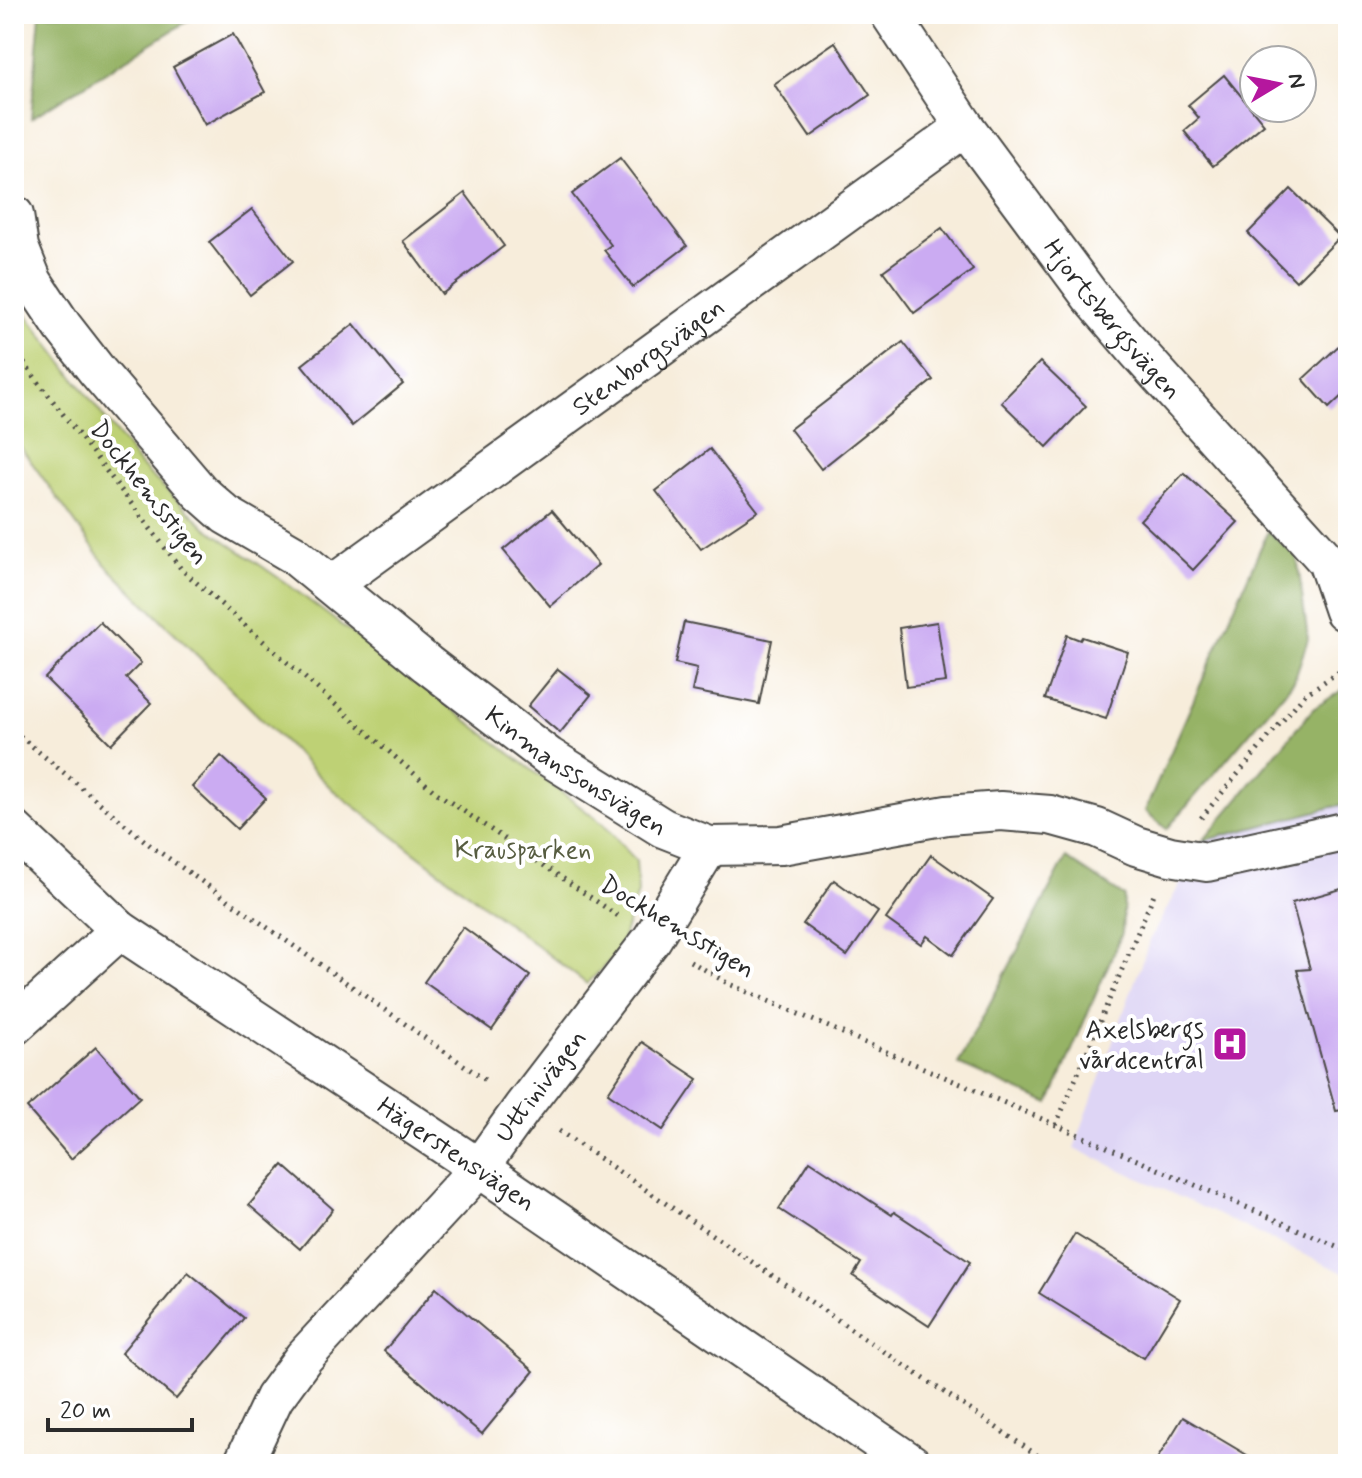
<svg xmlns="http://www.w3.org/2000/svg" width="1362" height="1478" font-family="Mynerve,sans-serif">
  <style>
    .built { fill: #ded5f5 }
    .green { fill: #bed175; stroke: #747e50; stroke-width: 2 }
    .forest { fill: #96b366; stroke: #606f48; stroke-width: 2 }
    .building { fill: #cbabf2 }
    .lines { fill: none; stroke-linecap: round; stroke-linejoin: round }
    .minor-casing { stroke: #4a4845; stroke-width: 42 }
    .path { stroke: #4a4845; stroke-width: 5; stroke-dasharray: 2 6; stroke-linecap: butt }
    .minor { stroke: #fff; stroke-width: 38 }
    .labels { text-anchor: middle; stroke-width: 8; stroke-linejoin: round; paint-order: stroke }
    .street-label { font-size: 26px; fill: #2b2b2b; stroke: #fff }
    .park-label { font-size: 26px; fill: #575d41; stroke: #fff }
    .poi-label { font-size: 26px; fill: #2b2b2b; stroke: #fff; text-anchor: end }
  </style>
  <rect width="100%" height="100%" fill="#fff"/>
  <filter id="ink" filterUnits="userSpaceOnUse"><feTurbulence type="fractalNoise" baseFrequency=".0125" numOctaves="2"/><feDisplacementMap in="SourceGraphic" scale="16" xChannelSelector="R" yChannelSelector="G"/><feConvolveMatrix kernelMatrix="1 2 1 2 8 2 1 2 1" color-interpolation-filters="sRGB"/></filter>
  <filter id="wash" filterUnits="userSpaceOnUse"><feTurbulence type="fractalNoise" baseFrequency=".006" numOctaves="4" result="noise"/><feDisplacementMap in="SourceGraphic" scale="32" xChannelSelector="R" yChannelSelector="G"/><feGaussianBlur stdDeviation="1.8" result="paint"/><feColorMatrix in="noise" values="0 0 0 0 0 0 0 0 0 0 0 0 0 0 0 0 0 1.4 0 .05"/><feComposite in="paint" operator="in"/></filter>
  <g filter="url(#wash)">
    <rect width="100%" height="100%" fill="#f7eddb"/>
    <!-- built -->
    <path class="built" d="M1348 803V1275L1074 1148 1150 940 1203 841Z"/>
    <!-- green -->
    <path class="green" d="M14 298 141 466 207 528 286 583 603 824 636 861 638 893 618 952 587 984 333 790 105 564 14 438Z"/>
    <!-- forest -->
    <g class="forest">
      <path d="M40 14H199L31 118Z"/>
      <path d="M1268 531 1297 557 1308 639 1294 681 1167 829 1145 811Z"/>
      <path d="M1348 686V803L1203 841 1313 709Z"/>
      <path d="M1066 858 1124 896 1122 933 1049 1104 958 1064Z"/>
    </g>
    <g id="blocks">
      <!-- building -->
      <g class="building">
        <path d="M233 34 265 92 205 125 173 67Z"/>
        <path d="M835 42 870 95 810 137 774 84Z"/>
        <path d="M1224 75 1264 124 1213 166 1184 131 1199 118 1188 105Z"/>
        <path d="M620 158 687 246 633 287 604 250 611 245 572 194Z"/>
        <path d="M1291 189 1340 237 1296 281 1248 233Z"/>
        <path d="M465 193 504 246 442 294 403 241Z"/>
        <path d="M252 209 293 261 250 295 209 242Z"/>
        <path d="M942 228 973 270 914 313 883 271Z"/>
        <path d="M354 324 403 384 352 426 302 365Z"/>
        <path d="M1348 337V390L1329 408 1303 379Z"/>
        <path d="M903 342 933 380 821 469 790 429Z"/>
        <path d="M1040 362 1086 406 1047 447 1001 402Z"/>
        <path d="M710 449 758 511 701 549 656 491Z"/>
        <path d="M1184 473 1238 522 1193 570 1140 520Z"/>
        <path d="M552 510 598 565 550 606 503 550Z"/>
        <path d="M100 622 141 663 126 678 151 703 111 744 45 678Z"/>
        <path d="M684 622 772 640 759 704 692 691 697 668 675 663Z"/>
        <path d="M937 622 946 682 906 687 899 628Z"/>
        <path d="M1067 635 1080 640 1082 637 1128 652 1106 719 1045 699Z"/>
        <path d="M558 669 591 695 560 733 528 706Z"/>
        <path d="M221 756 266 798 237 829 192 787Z"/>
        <path d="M931 855 993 899 953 955 927 936 921 944 886 919Z"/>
        <path d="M834 880 878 912 847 956 803 924Z"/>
        <path d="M1348 887V1109L1336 1111 1297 970 1310 969 1292 903Z"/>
        <path d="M463 927 530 976 492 1030 424 982Z"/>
        <path d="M642 1042 698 1079 663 1130 608 1093Z"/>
        <path d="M96 1047 140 1097 71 1159 27 1108Z"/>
        <path d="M810 1161 892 1215 894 1212 970 1262 929 1326 853 1276 861 1263 779 1209Z"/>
        <path d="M283 1165 333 1209 300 1249 249 1205Z"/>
        <path d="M1075 1234 1180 1299 1144 1358 1039 1293Z"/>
        <path d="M188 1272 244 1318 176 1399 121 1353Z"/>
        <path d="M436 1288 534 1371 482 1434 384 1351Z"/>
        <path d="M1183 1417 1262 1464H1154Z"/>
      </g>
    </g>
  </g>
  <g filter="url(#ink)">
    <use href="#blocks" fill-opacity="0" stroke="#4a4845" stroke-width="2"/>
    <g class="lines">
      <defs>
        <g id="minor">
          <path id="s1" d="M890 14 965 127 1091 297 1137 351 1327 561 1344 611"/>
          <path id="s2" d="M14 215 19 247 33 282 63 327 98 372 200 492 226 515 293 554 427 664 549 757 663 828 709 846 781 845 947 815 1001 811 1050 815 1097 828 1136 846 1170 856 1207 862 1348 831"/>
          <path id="s3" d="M332 585 965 127"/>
          <path id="s4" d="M14 830 120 930 479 1168 912 1464"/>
          <path d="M14 1026 120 930"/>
          <path id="s5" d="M243 1464 274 1398 304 1357 479 1168 523 1107 652 939 709 846"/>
        </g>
      </defs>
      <!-- minor casing -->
      <use href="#minor" class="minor-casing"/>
      <!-- path -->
      <g class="path">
        <path d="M14 350 182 570 434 791 618 916"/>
        <path d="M14 731 151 846 488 1082"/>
        <path d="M1201 818 1304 695 1348 666"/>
        <path d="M690 961 729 984 1348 1251"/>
        <path d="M1056 1125 1154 894"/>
        <path d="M559 1131 1050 1464"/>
      </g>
      <!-- minor -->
      <use href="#minor" class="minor"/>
    </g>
  </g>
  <!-- icons -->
  <defs>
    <symbol id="hospital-square" viewBox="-11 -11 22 22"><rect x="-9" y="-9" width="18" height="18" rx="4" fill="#b5179e" stroke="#fff"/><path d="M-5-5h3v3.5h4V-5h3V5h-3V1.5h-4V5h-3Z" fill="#fff"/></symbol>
  </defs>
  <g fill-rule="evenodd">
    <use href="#hospital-square" x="1210" y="1024" width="40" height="40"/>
  </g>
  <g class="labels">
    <!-- street labels -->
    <g class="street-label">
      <text dy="9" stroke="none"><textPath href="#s1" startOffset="378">Hjortsbergsvägen</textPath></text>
      <text dy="9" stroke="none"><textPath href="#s3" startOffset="390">Stenborgsvägen</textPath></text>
      <text transform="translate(150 492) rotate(52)" y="9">Dockhemsstigen</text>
      <text dy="9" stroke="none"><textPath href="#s2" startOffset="808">Kinmanssonsvägen</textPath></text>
      <text transform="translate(678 926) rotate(31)" y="9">Dockhemsstigen</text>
      <text dy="9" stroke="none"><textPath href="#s5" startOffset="484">Uttinivägen</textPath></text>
      <text dy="9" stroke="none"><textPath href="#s4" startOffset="550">Hägerstensvägen</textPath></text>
    </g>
    <!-- park labels -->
    <g class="park-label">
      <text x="523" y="858">Krausparken</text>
    </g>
    <!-- poi labels -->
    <g class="poi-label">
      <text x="1204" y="1038">Axelsbergs<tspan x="1204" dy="30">vårdcentral</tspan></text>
    </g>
  </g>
  <!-- margin -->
  <rect width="1362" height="1478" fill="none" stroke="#fff" stroke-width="48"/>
  <!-- north arrow -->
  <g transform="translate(1278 84) rotate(80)"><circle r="38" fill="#ffffff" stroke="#aaaaaa" stroke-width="2"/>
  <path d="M0-6L14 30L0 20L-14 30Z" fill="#b5179e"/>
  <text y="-12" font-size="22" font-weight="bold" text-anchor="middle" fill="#2b2b2b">N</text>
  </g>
  <!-- scale -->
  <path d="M48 1418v12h144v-12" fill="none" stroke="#2b2b2b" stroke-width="4"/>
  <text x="60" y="1418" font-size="24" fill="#2b2b2b" stroke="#ffffff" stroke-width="6" paint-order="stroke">20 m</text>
</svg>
